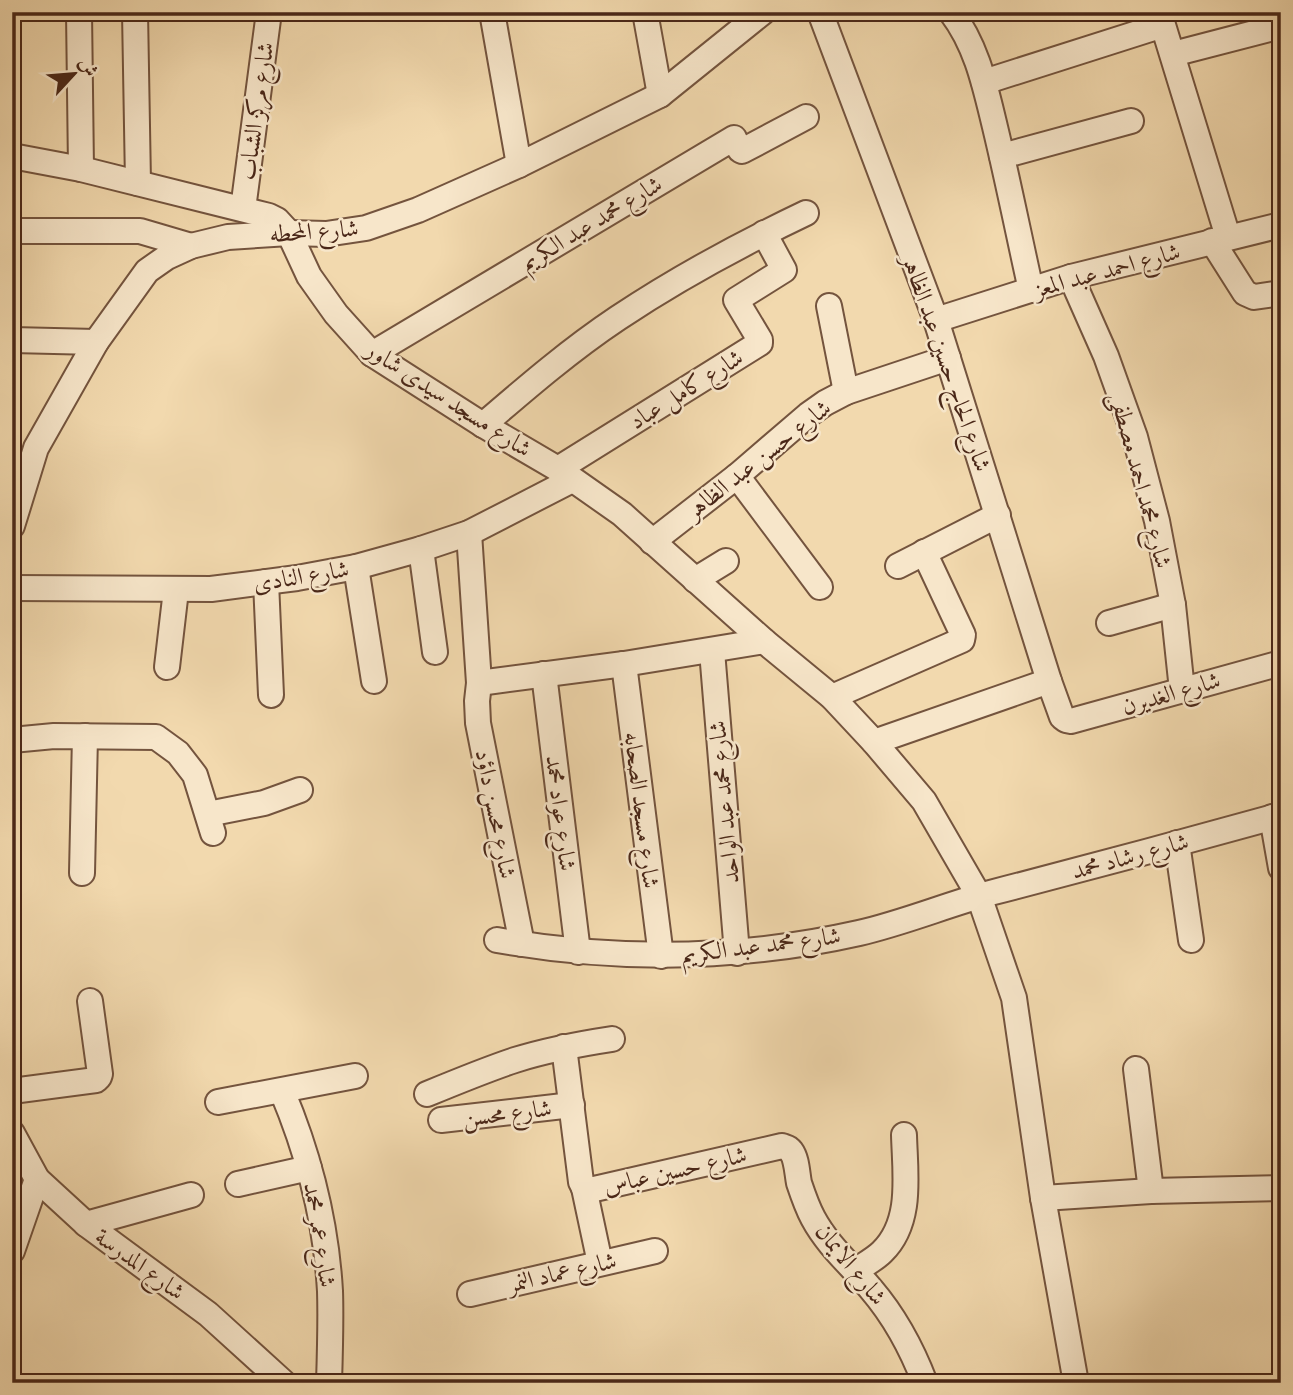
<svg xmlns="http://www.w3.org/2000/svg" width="1293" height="1395" font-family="'IM FELL DW Pica',Amiri,serif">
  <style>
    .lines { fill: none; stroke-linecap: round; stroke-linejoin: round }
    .minor-casing { stroke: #74543e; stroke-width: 28 }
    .minor { stroke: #f7e6ca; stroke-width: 24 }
    .labels { text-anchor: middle; stroke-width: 5; stroke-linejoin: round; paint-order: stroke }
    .street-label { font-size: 24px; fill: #4a2718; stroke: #f7e6ca }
  </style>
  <rect width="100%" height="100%" fill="#f2d9ae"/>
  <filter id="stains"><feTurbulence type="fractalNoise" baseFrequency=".00286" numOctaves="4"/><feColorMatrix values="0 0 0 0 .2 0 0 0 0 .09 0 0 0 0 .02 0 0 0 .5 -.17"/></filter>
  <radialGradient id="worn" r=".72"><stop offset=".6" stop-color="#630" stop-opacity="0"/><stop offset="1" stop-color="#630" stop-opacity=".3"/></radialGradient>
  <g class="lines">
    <defs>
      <g id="minor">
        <path d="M79 12 81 169"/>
        <path d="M135 12 138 183"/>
        <path d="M492 12 519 165"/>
        <path d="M645 12 660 95"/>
        <path d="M820 12 936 320 1049 681 1062 717 1066 720 1071 721 1281 663"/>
        <path d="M951 12C977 46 985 86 995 127 1008 181 1019 236 1031 290"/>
        <path d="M1173 54 1281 26"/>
        <path d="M984 82 1163 25 1228 237"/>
        <path d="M12 156 81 169 269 216 277 220 289 233 309 276 336 314 372 354 483 425 558 469 622 514 764 641 832 697 874 742 924 801 979 896 1014 998 1043 1198 1076 1383"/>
        <path d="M1002 156 1131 121"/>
        <path d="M243 209 269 12"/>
        <path d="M12 231H140L191 246"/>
        <path d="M1212 241 1245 293 1254 297 1281 293"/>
        <path d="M1071 277 1106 356 1135 437 1157 521 1173 605 1182 690"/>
        <path d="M829 306 846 392"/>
        <path d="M936 320 1071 277 1281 225"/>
        <path d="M12 340 96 342"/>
        <path d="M372 354 734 138 740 150 742 151 806 117"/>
        <path d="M483 425C526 388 570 350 618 318 678 278 741 244 806 213"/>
        <path d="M558 469 760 343V340L736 300 784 270 764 233"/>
        <path d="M737 476 820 587"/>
        <path d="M12 526 36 448 96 342 147 271 167 257 191 246 228 237 289 233 326 234 366 228 418 210 519 165 660 95 763 12"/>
        <path d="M469 533 479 683 477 701 478 723 522 944"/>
        <path d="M652 542 737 476 808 415 825 403 846 392 948 358"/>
        <path d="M421 549 435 652"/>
        <path d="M898 566 998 515"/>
        <path d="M356 567 374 681"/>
        <path d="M695 580 726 561"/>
        <path d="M266 582 271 695"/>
        <path d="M12 588 211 589 297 578 356 567 421 549 469 533 572 480"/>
        <path d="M1109 623 1173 605"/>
        <path d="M712 651 737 953"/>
        <path d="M624 664 661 956"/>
        <path d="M167 667 176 590"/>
        <path d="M544 674 578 952"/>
        <path d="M479 683 624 664 764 641"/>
        <path d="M832 697 962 640 963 635 924 552"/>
        <path d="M12 740 54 736 156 737 178 753 195 775 213 833"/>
        <path d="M874 742 1049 681"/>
        <path d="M208 814 264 803 300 790"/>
        <path d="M1272 817 1281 868"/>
        <path d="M1177 843 1191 940"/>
        <path d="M82 873 85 736"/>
        <path d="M497 940C617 961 739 960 859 933 903 923 946 905 990 893 1087 868 1184 842 1281 815"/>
        <path d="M564 1047 581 1182 584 1188 590 1190 782 1146C787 1148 788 1147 791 1151 797 1159 797 1173 799 1183 803 1195 807 1207 813 1218 828 1246 851 1265 871 1289 895 1317 912 1349 925 1383"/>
        <path d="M1136 1069 1151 1191"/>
        <path d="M12 1091 96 1080 99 1077 100 1074 90 1001"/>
        <path d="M282 1091C309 1155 326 1222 330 1291 331 1321 330 1352 329 1383"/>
        <path d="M427 1094C456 1082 485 1070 515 1060 547 1050 579 1044 612 1039"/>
        <path d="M218 1102 355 1076"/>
        <path d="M441 1120 572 1105"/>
        <path d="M12 1133 37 1179 86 1224 208 1314 284 1383"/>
        <path d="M238 1184 309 1168"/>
        <path d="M584 1188 600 1263"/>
        <path d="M1043 1198 1151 1191 1281 1188"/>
        <path d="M86 1224 191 1195"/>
        <path d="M12 1251 37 1179"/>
        <path d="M855 1271C864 1265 875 1259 882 1252 913 1222 905 1174 904 1135"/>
        <path d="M470 1294 655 1251"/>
      </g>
    </defs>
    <!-- minor casing -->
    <use href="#minor" class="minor-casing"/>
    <!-- minor -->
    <use href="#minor" class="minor"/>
  </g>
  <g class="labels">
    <!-- street labels -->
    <g class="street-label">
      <text transform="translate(256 111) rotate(-82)" y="8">شارع مركز الشباب</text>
      <text transform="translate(591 223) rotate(-31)" y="8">شارع محمد عبد الكريم</text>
      <text transform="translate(314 231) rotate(-4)" y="8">شارع المحطه</text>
      <text transform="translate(1107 270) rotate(-15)" y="8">شارع احمد عبد المعز</text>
      <text transform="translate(947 363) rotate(71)" y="8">شارع الحاج حسين عبد الظاهر</text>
      <text transform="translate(686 389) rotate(-32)" y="8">شارع كامل عباد</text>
      <text transform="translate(449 399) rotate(33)" y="8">شارع مسجد سيدى شاور</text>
      <text transform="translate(758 459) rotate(-38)" y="8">شارع حسن عبد الظاهر</text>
      <text transform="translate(1141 480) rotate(75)" y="8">شارع محمد احمد مصطفى</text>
      <text transform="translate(301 576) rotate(-9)" y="8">شارع النادى</text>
      <text transform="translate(1171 693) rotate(-16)" y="8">شارع الغديرن</text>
      <text transform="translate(724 802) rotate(-95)" y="8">شارع محمد عبد الواحد</text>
      <text transform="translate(642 810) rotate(83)" y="8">شارع مسجد الصحابه</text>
      <text transform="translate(561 813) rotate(83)" y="8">شارع عواد محمد</text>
      <text transform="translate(496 814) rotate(79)" y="8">شارع محسن داؤد</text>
      <text transform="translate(1130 856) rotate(-15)" y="8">شارع رشاد محمد</text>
      <text transform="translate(761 945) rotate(-7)" y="8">شارع محمد عبد الكريم</text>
      <text transform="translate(507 1113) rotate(-7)" y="8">شارع محسن</text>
      <text transform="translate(675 1170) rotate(-13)" y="8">شارع حسين عباس</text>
      <text transform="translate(320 1235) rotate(81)" y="8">شارع عمر محمد</text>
      <text transform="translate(140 1264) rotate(36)" y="8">شارع المدرسة</text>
      <text transform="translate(851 1264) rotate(51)" y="8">شارع الايمان</text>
      <text transform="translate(562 1272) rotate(-13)" y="8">شارع عماد النمر</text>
    </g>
  </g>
  <!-- margin -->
  <rect width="1293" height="1395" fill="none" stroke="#f2d9ae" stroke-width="42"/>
  <rect x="14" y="14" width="1265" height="1367" fill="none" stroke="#4a2718" stroke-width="3.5"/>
  <rect x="21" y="21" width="1251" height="1353" fill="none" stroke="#4a2718" stroke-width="2"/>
  <!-- north arrow -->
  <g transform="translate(74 74) rotate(64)" stroke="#f7e6ca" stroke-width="5" paint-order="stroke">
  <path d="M0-5L12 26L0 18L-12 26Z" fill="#4a2718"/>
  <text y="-10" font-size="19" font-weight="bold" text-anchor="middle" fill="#4a2718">ش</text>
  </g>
  <rect width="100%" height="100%" filter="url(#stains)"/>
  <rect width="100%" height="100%" fill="url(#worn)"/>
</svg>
